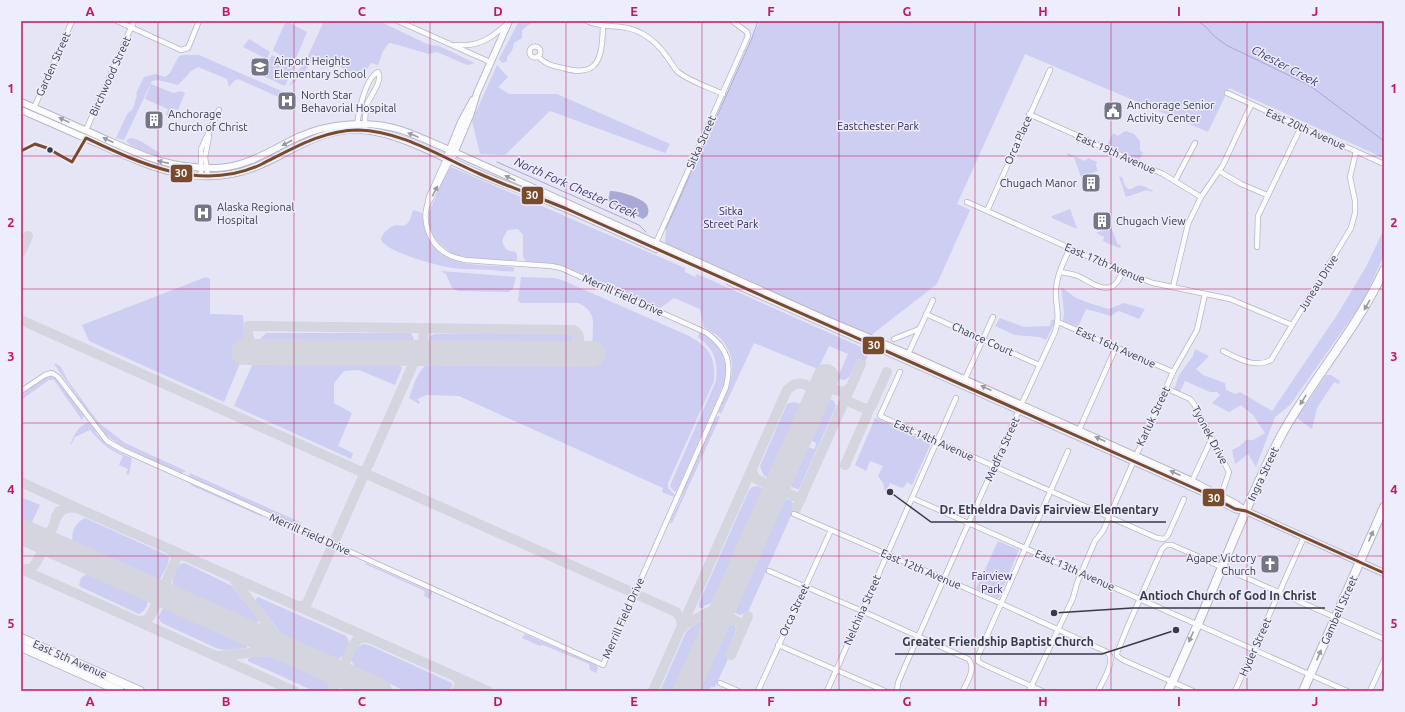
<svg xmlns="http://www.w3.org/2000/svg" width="1405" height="712" font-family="Ubuntu,sans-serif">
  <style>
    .green { fill: #cecdf2 }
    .water { fill: #aaa8d4 }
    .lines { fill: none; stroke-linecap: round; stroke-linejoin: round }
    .stream { stroke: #aaa8d4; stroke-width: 1 }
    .taxiway { stroke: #d5d5e0; stroke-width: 10 }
    .runway { stroke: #d5d5e0; stroke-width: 26 }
    .street-casing { stroke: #b7b7c5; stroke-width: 6 }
    .secondary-casing { stroke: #b7b7c5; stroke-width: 8 }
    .highway-casing { stroke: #b7b7c5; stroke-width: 10 }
    .street { stroke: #fbfbfe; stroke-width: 4.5 }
    .secondary { stroke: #fbfbfe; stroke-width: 6 }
    .highway { stroke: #fbfbfe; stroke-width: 8 }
    .bus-1-casing { stroke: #ededfd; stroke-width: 6 }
    .bus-1 { stroke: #7a4b2a; stroke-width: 3 }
    .oneway { fill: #9a9aa3 }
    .grid { fill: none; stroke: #c2185b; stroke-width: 1; stroke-opacity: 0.55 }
    .bus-dot { fill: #393948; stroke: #ededfd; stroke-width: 1.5 }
    .labels { text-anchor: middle; stroke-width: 3; stroke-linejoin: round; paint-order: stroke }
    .poi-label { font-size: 11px; fill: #393948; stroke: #ededfd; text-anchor: start }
    .street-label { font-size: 11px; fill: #393948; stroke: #ededfd }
    .park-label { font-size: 11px; fill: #291b5d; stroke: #ededfd }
    .water-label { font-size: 12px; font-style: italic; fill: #40377a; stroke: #ededfd }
    .leader { fill: none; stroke: #393948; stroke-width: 1.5 }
    .callout-dot { fill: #393948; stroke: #ededfd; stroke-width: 1.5 }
    .callout-label { font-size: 12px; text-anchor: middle; font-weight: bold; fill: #393948; stroke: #ededfd; stroke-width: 3; stroke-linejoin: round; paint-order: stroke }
    .line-badge { stroke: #ededfd; stroke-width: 1.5 }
    .badge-label { font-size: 11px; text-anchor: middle; font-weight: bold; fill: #fff }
    .neatline { fill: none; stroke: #c2185b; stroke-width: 1.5 }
    .grid-label { font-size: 13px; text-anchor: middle; font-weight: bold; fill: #c2185b }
  </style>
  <rect width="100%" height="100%" fill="#e5e5f6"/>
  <!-- green -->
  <g class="green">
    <path d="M286 21 307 32 296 58 287 60 273 50Z"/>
    <path d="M324 21H379L427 44 439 46 475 63 467 65 437 52 429 54 391 43H389L383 51 378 65 371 63 367 69 354 74 329 61 313 55C307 70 303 77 289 86L308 56Z"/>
    <path d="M519 21H529L531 23 522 30V38L514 43 512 51 507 57V61L502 63 499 59Z"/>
    <path d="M760 21H1384V158L1229 88 1208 132 1025 54 957 204 970 210 937 284 870 336 665 243 666 231 689 177 691 175Z"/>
    <path d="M249 39 270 52 267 59 243 47Z"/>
    <path d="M184 55H199L286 93 283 99 238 79 234 81 229 87 227 79 198 67 191 71 178 85 158 80 152 81 124 140 116 138 127 114 133 109 137 95 136 94 144 77 155 74 165 77 170 73 179 56Z"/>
    <path d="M272 55 288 64 295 63 285 86 261 75Z"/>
    <path d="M497 65 508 77 498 87 509 94H557L670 144 665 153 550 111 505 155 480 154 472 121Z"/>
    <path d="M151 84 173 93 181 91 185 93 178 110 174 109 171 116 169 117 166 115 168 109 145 99Z"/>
    <path d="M1125 131 1134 134 1140 141V150L1143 153 1139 160 1107 145 1113 133 1118 136Z"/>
    <path d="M130 138C141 139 150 148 160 153L157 157 130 145 126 141Z"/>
    <path d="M1067 153 1085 161 1088 158 1097 162 1096 166 1098 171 1081 177 1074 157 1068 156Z"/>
    <path d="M451 167 685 268V272L695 277 697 274 870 351 865 362 858 359 850 376 845 380 839 379 838 377 848 354 829 346 818 369 754 343 721 414 718 412C729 389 742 362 721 339 717 334 709 331 704 327L700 309 674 298 659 309 564 266 526 261 523 257V235L518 229 508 230C502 238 500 242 507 250L515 252 517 254V260H513C499 260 477 261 464 257 444 252 427 236 429 214 430 209 433 204 435 199 439 189 444 175 451 167Z"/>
    <path d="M1119 176 1122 177 1125 186 1128 189C1133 190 1133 187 1137 186 1141 184 1149 189 1153 191L1152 192 1147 190 1126 197Z"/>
    <path d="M1070 209 1077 228V229L1052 218V216Z"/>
    <path d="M413 210 422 213C427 269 469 264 512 267L514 268V271C508 272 500 271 493 270 478 269 462 270 447 267 436 265 383 251 381 239 381 234 391 226 396 225 400 225 402 227 405 225 411 222 411 215 413 210Z"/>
    <path d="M1111 227 1118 245 1120 244 1121 247 1119 248 1103 241 1104 237 1096 233Z"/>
    <path d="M1384 229V255L1367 293 1359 307 1290 405 1275 417 1256 467 1248 454 1235 464 1232 450 1240 446 1246 440H1253L1265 433 1253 415 1241 405 1229 412 1212 403 1220 395 1217 392H1210L1185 381 1180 392 1174 390 1179 375 1193 356 1195 349 1209 356 1196 369 1203 375 1225 383 1226 390 1235 394 1240 392 1272 411 1337 315 1366 267Z"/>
    <path d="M441 271 516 277 513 289 509 292 458 291 452 288 446 274Z"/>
    <path d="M206 277 210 279V314L243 315 245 346 243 356 224 402 89 341 82 325Z"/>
    <path d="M521 277 554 278 562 280 687 335C708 346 716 356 714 381L668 483V488L675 495 674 497 662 492 663 488 459 396 427 395 417 399 420 402 419 404 409 398C414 385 418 366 433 362H592L593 321C592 312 586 306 578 303H521L518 301Z"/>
    <path d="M1061 287 1076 298 1089 303 1109 309 1124 303 1145 309 1139 319 1119 311 1116 312 1111 316 1086 309 1078 327 1063 321 1064 312Z"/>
    <path d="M1000 318 1024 327 1050 326 1051 320H1056L1046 340 1039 337 1015 335 995 326Z"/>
    <path d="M567 332 574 336 573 342 569 345 435 346C430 344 429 341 430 336L435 334Z"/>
    <path d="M700 332C719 343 729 360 725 381L676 492 673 490 670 486 671 483 716 381C718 361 715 350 698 337Z"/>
    <path d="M266 333H411L414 340 413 344 409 346 269 345 262 343 259 340Z"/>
    <path d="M395 360 402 368 395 385 359 370 344 371 334 383V403L352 413 338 446 353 453 351 459 234 406 254 361Z"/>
    <path d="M55 363 61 367 68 381 99 423 125 443 186 471 185 472 181 473 120 445 103 433 54 364Z"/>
    <path d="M1326 375H1331L1340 381 1339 384 1334 382 1317 408 1312 429 1297 418Z"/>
    <path d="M46 376 54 377 84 415 82 420 54 380H49L21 400V395Z"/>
    <path d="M827 398 834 401 836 406 799 489H797L792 487 790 480 805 446 814 449 815 448 816 443 808 439Z"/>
    <path d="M794 402 800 404 802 409 801 412 774 474C763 481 763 473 760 466L787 404Z"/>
    <path d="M718 416 720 417 672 523 670 522 682 496 681 495 715 417Z"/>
    <path d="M875 418 931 443 912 485 907 482 904 487 902 488 890 483 886 492H885L883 483 878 476 883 466 870 461 866 471 855 465Z"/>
    <path d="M87 423 90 424 96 431 95 432C105 444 117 452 132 458L129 475 126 474 128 469 119 465 123 456C109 450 99 441 90 430L75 437 71 445H70C74 436 77 427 87 423Z"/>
    <path d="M190 473 302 523 301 526H298L190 477 189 475Z"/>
    <path d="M192 484 262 515 263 517 190 485Z"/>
    <path d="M759 486 764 490 765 496 720 594 711 603 704 606 703 608H699V603L749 490 752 487Z"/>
    <path d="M21 497 40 505 31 524 21 520Z"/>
    <path d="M785 499 791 500 794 505 793 508 794 509 747 614 744 613 740 615 733 612V610L734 604 779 503Z"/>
    <path d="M85 518 169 556 168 564 160 579 155 581 73 543C70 533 76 522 85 518Z"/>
    <path d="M998 541 1019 550 999 598H997L976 589Z"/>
    <path d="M185 563 232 586 259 620 256 624 173 587C171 579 176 571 180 564Z"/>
    <path d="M366 563 432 592 430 599 424 596 425 591 365 564Z"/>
    <path d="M90 574 144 597 148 600C147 607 145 611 139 614L81 587 79 585 81 578 85 575Z"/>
    <path d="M258 597 346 636C353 643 345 656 337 660L282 635 256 601V599Z"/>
    <path d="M163 608H167L247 645V648L224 650 216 648 162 623 158 618Z"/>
    <path d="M700 622H706V628L677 691H660L686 632 694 625Z"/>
    <path d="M729 624 735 626 736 630 726 655 728 659 715 687H711L709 691H696L724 626Z"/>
    <path d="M525 634 596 665 598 668 596 673 590 670 589 664 543 645 540 646 522 638Z"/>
    <path d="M363 644 369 645 452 683V686L450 689 405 691 355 667 351 660 356 648Z"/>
    <path d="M271 656H275L328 680 330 685 326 691H314L248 661V659L252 657Z"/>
  </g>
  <!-- water -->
  <path class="water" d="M610 191C619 191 640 197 646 204 649 208 649 212 647 216L643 219 608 201Z"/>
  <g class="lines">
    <!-- stream -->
    <g class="stream">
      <path d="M1198 21 1205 26 1214 36 1226 45 1309 85 1384 141"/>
      <path d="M497 162 639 225 646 232"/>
      <path d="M696 163 752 38 758 21"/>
      <path d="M666 229 693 168"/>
    </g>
    <!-- taxiway -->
    <g class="taxiway">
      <path d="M21 252 28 236"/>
      <path d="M21 320 638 595 676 612 681 619 682 627"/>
      <path d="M276 353C257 348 247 349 248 326L574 330C578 333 580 336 579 341 578 352 565 352 556 354"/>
      <path d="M818 395C828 383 833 391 844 392L850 388"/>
      <path d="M845 400 866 409 868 413 845 465"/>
      <path d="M866 409 871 407 887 372"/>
      <path d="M752 469 753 474 756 479 801 499"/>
      <path d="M784 472C781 481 781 487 788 493"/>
      <path d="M21 482 75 507"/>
      <path d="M771 501 778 494 788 493"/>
      <path d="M796 509 861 364"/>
      <path d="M56 516C62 509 68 506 77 508L488 691"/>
      <path d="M58 548 52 541 50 534 59 511"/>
      <path d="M171 550 175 555 176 559C171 575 157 586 174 600"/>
      <path d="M21 569 294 691"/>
      <path d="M21 569C38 571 35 559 44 550L58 548"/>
      <path d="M233 578 281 643 291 652"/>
      <path d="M149 588H159L166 582"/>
      <path d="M728 596C725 605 724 612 732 619"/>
      <path d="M299 606H303L307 603 418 353 423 343 424 328"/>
      <path d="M137 621C161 623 145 595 174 600"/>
      <path d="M682 628 686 624 711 611 738 622 741 625 742 631"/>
      <path d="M713 629C718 622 722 617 732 619"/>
      <path d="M731 655 748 616"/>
      <path d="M218 656 278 650 291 652"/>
      <path d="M327 668 335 676V685"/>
      <path d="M352 679C349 676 345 673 345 668 344 662 353 642 359 639 362 637 365 638 368 638"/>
      <path d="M332 691C337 682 341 678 352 679"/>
      <path d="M456 691C461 687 461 681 456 677"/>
      <path d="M467 691 483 690"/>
      <path d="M653 691 787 390C799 377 814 385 815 401"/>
    </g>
    <!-- runway -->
    <g class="runway">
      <path d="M244 352 592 354"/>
      <path d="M25 533 379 691"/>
      <path d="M686 691 826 377"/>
    </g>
    <defs>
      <g id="street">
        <path d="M117 21 181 50 188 48 199 21"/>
        <path d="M398 21 490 62"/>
        <path d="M587 21C606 30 622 22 643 34 653 40 661 48 667 57 671 62 674 68 678 72 691 82 708 87 723 94"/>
        <path d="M455 45C479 47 490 39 507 24"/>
        <circle cx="535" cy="52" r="5.5"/>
        <path d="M538 56C544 64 553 66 563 68 600 79 602 56 603 26"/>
        <path d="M1227 93 1384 164"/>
        <path d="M34 108 72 21"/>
        <path d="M1029 114 1163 174 1201 197"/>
        <path d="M357 127C358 114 365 78 378 72 383 81 371 95 367 104 365 111 365 120 365 127"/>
        <path d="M86 130 134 21"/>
        <path d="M446 159 429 197 427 206 450 161"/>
        <path d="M1219 171 1241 184 1267 195"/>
        <path d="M201 176V149L219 110"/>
        <path d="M208 176 205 157 209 136"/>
        <path d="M1175 181 1195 143"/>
        <path d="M967 202 1123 272 1153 283 1230 299 1292 325"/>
        <path d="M987 211 1050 70"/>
        <path d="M655 245 748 36 747 32 732 21"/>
        <path d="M1257 247 1258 216 1301 127"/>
        <path d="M1060 272C1066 273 1073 274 1078 276 1087 280 1101 291 1111 287 1117 285 1120 277 1123 272"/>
        <path d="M1173 287 1188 224 1201 197 1223 165 1251 105"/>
        <path d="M926 314 1039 365"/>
        <path d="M1058 322 1173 372"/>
        <path d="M894 339 919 329"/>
        <path d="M1223 351C1238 358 1255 369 1271 360L1351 228 1355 213V201L1350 177 1356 152"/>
        <path d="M908 354 933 300"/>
        <path d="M900 372 880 416 1157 538 1164 539 1168 535 1184 499"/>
        <path d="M965 379 993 317"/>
        <path d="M1166 388 1190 399 1194 404 1229 472 1221 496"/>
        <path d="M21 391 45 375 52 373 58 377 107 441 123 450 603 665 726 387C732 363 728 349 707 333L561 268 551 266 465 260C457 258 451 257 444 252 430 243 422 222 427 206"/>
        <path d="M1079 430 1116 347"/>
        <path d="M1192 481 1212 438"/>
        <path d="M912 498 1347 691"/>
        <path d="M794 514 1000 603 1107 652C1117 659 1103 681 1098 691"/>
        <path d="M769 571 862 611 968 659C977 668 967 681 963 691"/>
        <path d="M778 645 885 691"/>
        <path d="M720 683 738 691"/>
        <path d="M758 691 831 530"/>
        <path d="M827 691 956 398"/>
        <path d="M897 691 898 683 906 664 1023 401 1055 332C1061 313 1055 307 1056 289 1057 275 1064 261 1070 248"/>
        <path d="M1029 691 1073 598 1077 583 1095 541 1103 531 1109 517 1173 372 1197 330 1205 294"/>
        <path d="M1042 691 982 664 978 661V656L1068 451"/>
        <path d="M1193 691 1123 660 1117 656V653L1127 628 1162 549 1166 545H1172L1384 639"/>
        <path d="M1235 691 1304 537"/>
        <path d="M1370 691 1384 660"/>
      </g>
      <g id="secondary">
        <path d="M21 102C46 113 71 124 96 135 139 154 167 169 217 168 247 167 271 150 298 137 329 123 369 120 401 130 419 136 437 145 454 152L827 320 908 354 1192 481 1236 504 1246 511 1384 573"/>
        <path d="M21 110C47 121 73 133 99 144 151 167 196 189 253 168 291 154 318 127 362 130 404 134 441 158 480 174 503 184 527 192 550 202 586 217 621 233 656 249"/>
        <path d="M453 156 471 113 477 93 509 21"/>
        <path d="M446 159 461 122 473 100"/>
        <path d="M730 282 1205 493 1235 509 1244 511"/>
      </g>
      <g id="highway">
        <path d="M21 638 140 691"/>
        <path d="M21 647 120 691"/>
        <path d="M1168 691C1187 650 1205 608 1222 567 1241 522 1259 477 1282 434 1313 378 1357 329 1384 270"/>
        <path d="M1303 691 1384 507"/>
      </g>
    </defs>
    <!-- street casing -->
    <use href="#street" class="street-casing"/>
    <!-- secondary casing -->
    <use href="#secondary" class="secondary-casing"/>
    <!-- highway casing -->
    <use href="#highway" class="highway-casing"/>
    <!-- street -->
    <use href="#street" class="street"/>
    <!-- secondary -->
    <use href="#secondary" class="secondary"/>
    <!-- highway -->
    <use href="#highway" class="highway"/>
    <defs>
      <path id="bus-1" d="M21 151 35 144 47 148 72 162 86 138C141 164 202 193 262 164 292 149 323 130 358 130 402 131 441 157 480 174 509 187 538 197 567 209L1205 493 1235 509 1246 511 1384 573"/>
    </defs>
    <!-- bus-1 casing -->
    <use href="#bus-1" class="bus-1-casing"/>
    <!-- bus-1 -->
    <use href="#bus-1" class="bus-1"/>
  </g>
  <!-- one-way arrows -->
  <defs><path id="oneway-solid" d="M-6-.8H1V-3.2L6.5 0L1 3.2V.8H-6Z"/></defs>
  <g class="oneway">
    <use href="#oneway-solid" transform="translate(64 120) rotate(-156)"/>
    <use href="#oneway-solid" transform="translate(413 135) rotate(-157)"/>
    <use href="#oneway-solid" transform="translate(108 140) rotate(-156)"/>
    <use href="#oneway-solid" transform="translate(287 143) rotate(152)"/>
    <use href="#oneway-solid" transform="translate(163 162) rotate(-167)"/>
    <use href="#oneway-solid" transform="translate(510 178) rotate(-156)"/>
    <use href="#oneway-solid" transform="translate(435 191) rotate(-63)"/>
    <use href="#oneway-solid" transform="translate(1367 305) rotate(120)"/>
    <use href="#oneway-solid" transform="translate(986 388) rotate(-156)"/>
    <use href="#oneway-solid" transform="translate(1303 400) rotate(122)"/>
    <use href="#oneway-solid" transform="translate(1100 439) rotate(-156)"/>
    <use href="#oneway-solid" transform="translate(1175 473) rotate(-156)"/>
    <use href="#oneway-solid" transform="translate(1371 536) rotate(-67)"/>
    <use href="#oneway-solid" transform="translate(1191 637) rotate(114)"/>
    <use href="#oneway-solid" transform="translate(1319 655) rotate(-66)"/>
  </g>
  <!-- grid -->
  <path class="grid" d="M158 21V691M294 21V691M430 21V691M566 21V691M702 21V691M839 21V691M975 21V691M1111 21V691M1247 21V691M21 156H1384M21 289H1384M21 423H1384M21 556H1384"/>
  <!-- icons -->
  <defs>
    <symbol id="school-square" viewBox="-11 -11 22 22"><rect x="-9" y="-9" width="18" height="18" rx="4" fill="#757585" stroke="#ededfd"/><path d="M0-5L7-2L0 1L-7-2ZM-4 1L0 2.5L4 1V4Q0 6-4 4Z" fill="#fff"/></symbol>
    <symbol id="hospital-square" viewBox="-11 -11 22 22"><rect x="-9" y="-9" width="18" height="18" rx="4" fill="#757585" stroke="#ededfd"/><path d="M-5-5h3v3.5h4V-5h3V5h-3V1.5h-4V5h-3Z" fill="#fff"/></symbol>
    <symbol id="civic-square" viewBox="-11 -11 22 22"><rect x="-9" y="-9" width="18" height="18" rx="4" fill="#757585" stroke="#ededfd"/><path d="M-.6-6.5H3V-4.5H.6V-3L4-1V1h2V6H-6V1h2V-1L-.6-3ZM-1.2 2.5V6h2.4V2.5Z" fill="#fff"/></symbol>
    <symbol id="building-square" viewBox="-11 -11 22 22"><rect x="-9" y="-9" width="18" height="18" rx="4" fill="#757585" stroke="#ededfd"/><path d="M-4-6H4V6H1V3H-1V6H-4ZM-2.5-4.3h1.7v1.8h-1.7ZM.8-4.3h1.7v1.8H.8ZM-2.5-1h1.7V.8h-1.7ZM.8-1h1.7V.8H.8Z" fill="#fff"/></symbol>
    <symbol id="church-square" viewBox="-11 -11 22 22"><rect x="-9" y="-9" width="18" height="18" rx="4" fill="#757585" stroke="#ededfd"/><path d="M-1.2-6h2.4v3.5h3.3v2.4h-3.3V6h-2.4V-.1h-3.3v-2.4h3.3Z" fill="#fff"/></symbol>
  </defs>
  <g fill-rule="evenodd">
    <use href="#school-square" x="249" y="56" width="22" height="22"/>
    <use href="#hospital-square" x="276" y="90" width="22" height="22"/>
    <use href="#civic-square" x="1102" y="100" width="22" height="22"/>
    <use href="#building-square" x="143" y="109" width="22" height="22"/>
    <use href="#building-square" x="1080" y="172" width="22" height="22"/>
    <use href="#hospital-square" x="192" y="202" width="22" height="22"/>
    <use href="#building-square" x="1091" y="210" width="22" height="22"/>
    <use href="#church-square" x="1259" y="553" width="22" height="22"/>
  </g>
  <!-- markers -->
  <circle class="bus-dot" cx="50" cy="150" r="3.5"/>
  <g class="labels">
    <!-- poi labels -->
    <g class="poi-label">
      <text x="274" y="65">Airport Heights<tspan x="274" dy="13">Elementary School</tspan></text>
      <text x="301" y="99">North Star<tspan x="301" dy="13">Behavorial Hospital</tspan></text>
      <text x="1127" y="109">Anchorage Senior<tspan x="1127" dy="13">Activity Center</tspan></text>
      <text x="168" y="118">Anchorage<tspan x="168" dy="13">Church of Christ</tspan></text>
      <text x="1077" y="187" text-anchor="end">Chugach Manor</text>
      <text x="217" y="211">Alaska Regional<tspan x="217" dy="13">Hospital</tspan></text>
      <text x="1116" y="225">Chugach View</text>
      <text x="1256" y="562" text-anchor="end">Agape Victory<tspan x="1256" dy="13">Church</tspan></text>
    </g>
    <!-- street labels -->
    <g class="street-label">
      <text transform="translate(53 64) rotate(-66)" y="4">Garden Street</text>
      <text transform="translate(110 76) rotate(-66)" y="4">Birchwood Street</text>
      <text transform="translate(1306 129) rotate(24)" y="4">East 20th Avenue</text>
      <text transform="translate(1018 140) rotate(-66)" y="4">Orca Place</text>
      <text transform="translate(701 142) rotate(-66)" y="4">Sitka Street</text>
      <text transform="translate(1116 153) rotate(24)" y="4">East 19th Avenue</text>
      <text transform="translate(1105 263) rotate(23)" y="4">East 17th Avenue</text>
      <text transform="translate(1318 283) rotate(-58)" y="4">Juneau Drive</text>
      <text transform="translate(623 295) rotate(24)" y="4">Merrill Field Drive</text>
      <text transform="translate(983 339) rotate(24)" y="4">Chance Court</text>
      <text transform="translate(1116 347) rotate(24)" y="4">East 16th Avenue</text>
      <text transform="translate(1153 416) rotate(-65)" y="4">Karluk Street</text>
      <text transform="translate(1210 435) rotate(62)" y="4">Tyonek Drive</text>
      <text transform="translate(934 440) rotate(24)" y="4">East 14th Avenue</text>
      <text transform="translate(1002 449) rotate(-66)" y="4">Medfra Street</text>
      <text transform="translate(1263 474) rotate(-65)" y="4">Ingra Street</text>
      <text transform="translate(310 534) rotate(24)" y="4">Merrill Field Drive</text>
      <text transform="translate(921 569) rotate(23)" y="4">East 12th Avenue</text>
      <text transform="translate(1075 570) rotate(24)" y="4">East 13th Avenue</text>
      <text transform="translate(794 610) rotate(-65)" y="4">Orca Street</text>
      <text transform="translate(862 610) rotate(-66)" y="4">Nelchina Street</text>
      <text transform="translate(1339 610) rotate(-66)" y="4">Gambell Street</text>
      <text transform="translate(623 618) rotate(-66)" y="4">Merrill Field Drive</text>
      <text transform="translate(1255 647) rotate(-66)" y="4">Hyder Street</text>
      <text transform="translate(70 659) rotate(24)" y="4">East 5th Avenue</text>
    </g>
    <!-- park labels -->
    <g class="park-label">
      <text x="878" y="130">Eastchester Park</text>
      <text x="731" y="215">Sitka<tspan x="731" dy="13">Street Park</tspan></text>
      <text x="992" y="580">Fairview<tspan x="992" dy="13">Park</tspan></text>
    </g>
    <!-- water labels -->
    <g class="water-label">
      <text transform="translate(1285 66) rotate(28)" y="4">Chester Creek</text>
      <text transform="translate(576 188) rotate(24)" y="4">North Fork Chester Creek</text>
    </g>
  </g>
  <!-- callouts -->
  <path class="leader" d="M890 492L931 522H1166M1054 613L1132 608H1325M1176 630L1102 654H895"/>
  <g class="callout-dot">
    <circle cx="890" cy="492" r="4"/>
    <circle cx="1054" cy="613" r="4"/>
    <circle cx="1176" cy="630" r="4"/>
  </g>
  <g class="callout-label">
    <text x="1049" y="514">Dr. Etheldra Davis Fairview Elementary</text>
    <text x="1228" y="600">Antioch Church of God In Christ</text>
    <text x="998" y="646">Greater Friendship Baptist Church</text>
  </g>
  <g class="line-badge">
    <rect x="170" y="164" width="23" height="19" rx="4" fill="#7a4b2a"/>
    <rect x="521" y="186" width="23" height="19" rx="4" fill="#7a4b2a"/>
    <rect x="862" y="336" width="23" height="19" rx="4" fill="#7a4b2a"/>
    <rect x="1202" y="488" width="23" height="19" rx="4" fill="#7a4b2a"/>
  </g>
  <g class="badge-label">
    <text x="181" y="177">30</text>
    <text x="532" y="199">30</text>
    <text x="874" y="349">30</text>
    <text x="1214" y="502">30</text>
  </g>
  <!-- border -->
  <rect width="1405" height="712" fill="none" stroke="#ededfd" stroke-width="44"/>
  <rect x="22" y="22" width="1361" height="668" class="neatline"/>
  <g class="grid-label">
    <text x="90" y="16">A</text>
    <text x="226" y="16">B</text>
    <text x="362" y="16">C</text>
    <text x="498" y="16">D</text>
    <text x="634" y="16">E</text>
    <text x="771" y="16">F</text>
    <text x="907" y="16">G</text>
    <text x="1043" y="16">H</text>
    <text x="1179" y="16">I</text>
    <text x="1315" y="16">J</text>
    <text x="11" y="93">1</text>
    <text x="1394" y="93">1</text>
    <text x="11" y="227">2</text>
    <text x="1394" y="227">2</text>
    <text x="11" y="361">3</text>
    <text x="1394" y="361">3</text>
    <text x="11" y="494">4</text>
    <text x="1394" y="494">4</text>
    <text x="11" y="628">5</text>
    <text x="1394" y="628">5</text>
    <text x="90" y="706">A</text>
    <text x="226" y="706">B</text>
    <text x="362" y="706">C</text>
    <text x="498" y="706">D</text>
    <text x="634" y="706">E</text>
    <text x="771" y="706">F</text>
    <text x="907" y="706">G</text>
    <text x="1043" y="706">H</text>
    <text x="1179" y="706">I</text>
    <text x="1315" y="706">J</text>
  </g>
</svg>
